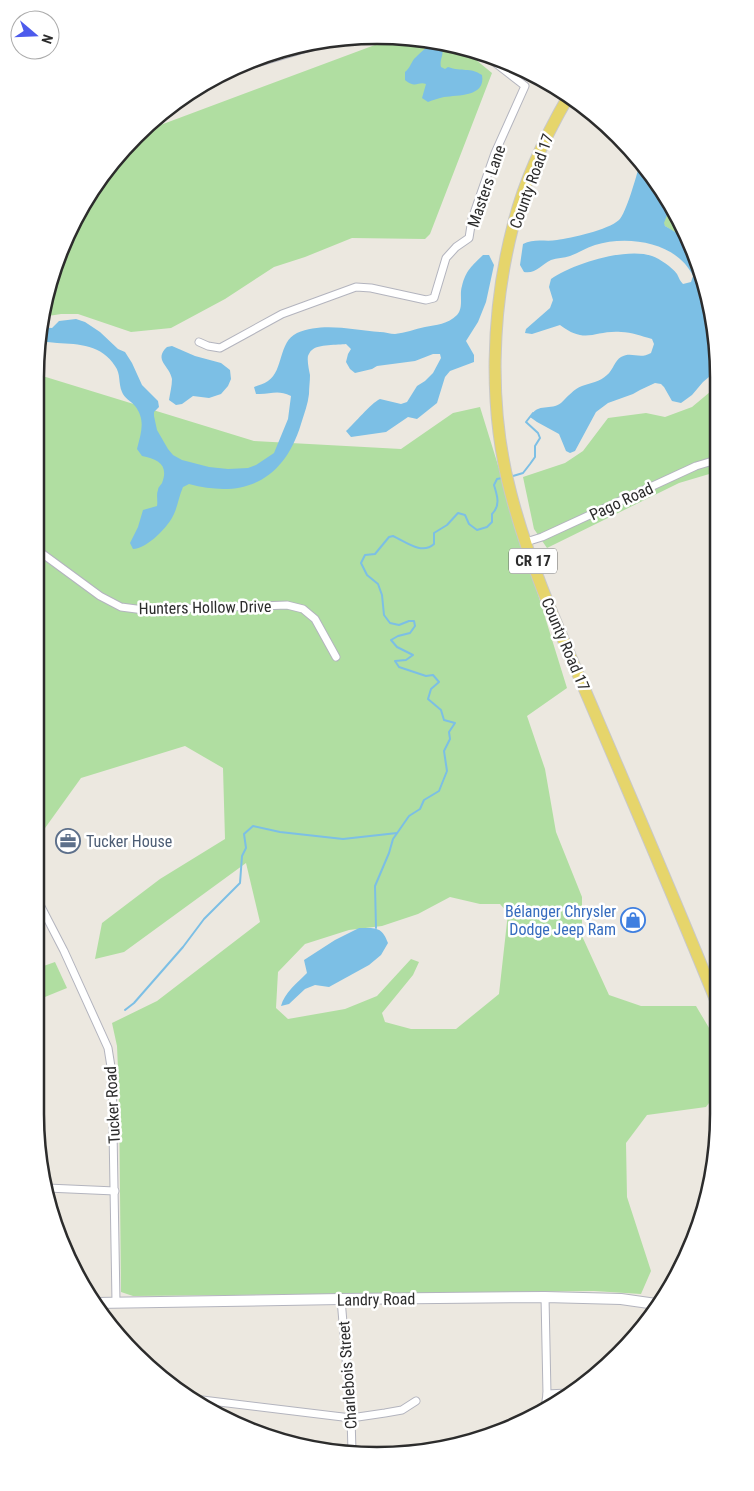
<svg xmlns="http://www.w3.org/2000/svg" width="754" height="1491" font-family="'Roboto Condensed',sans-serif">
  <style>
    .green { fill: #b0dea1; fill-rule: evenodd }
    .water { fill: #7cbfe5 }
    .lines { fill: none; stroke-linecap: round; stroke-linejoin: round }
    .stream { stroke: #7cbfe5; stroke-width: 2 }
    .minor-casing { stroke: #b3b4be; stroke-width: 9 }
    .secondary-casing { stroke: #b3b4be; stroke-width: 12 }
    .primary-casing { stroke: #c8c8c8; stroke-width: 13 }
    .minor { stroke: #fff; stroke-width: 7 }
    .secondary { stroke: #fff; stroke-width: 10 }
    .primary { stroke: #e6d56b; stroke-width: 11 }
    .labels { text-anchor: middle; stroke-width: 5; stroke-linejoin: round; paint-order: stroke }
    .shield { fill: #fff; stroke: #6b6b6b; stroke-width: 1 }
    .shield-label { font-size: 15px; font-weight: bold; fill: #2c2c2c }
    .street-label { font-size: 16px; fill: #2c2c2c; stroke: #fff }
    .service-label { font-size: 16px; fill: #4e5e75; stroke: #fff; text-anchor: start }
    .shop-label { font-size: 16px; fill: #366cbe; stroke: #fff; text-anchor: end }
    .rim { fill: none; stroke: #2c2c2c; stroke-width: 2.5 }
  </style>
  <rect width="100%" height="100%" fill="#ece8e0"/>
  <!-- green -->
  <g class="green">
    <path d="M399 36 459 46 492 73 430 234 425 239 352 238 305 257 274 267 225 299 171 328 131 332 78 314H61L42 317 47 289 70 226 106 169 139 133Z"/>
    <path d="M671 205 693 246 694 248 679 235 665 226 663 223Z"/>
    <path d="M36 374 254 441 401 449 453 413 480 407 567 688 527 716 545 769 556 832 582 897V936L609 995 641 1006H696L718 1043V1091L706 1107 647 1115 626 1143 627 1197 651 1271 641 1294 594 1291 133 1296 121 1292 119 1092 117 1046 112 1023 157 1001 260 922 246 863 124 952 95 959 102 923 160 879 225 839 223 768 185 746 81 778 35 842ZM450 897 480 904H500L508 913 499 994 456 1029H411L385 1022 382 1013 413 975 419 962 411 959 377 996 345 1009 288 1019 276 1008 278 972 305 944 349 930 382 926 418 914Z"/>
    <path d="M716 387V472L679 483 547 548 534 529 523 477 565 463 583 451 608 418 646 413 665 417 692 407Z"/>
    <path d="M55 962 67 988 35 1001V969Z"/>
  </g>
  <!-- water -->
  <g class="water">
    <path d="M434 43 439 44C447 53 439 57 441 67L445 69 448 67C462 72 470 67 482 75 486 97 458 95 444 97 439 98 433 100 428 102L422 98 426 84C418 81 416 89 405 80V72C410 68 411 63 414 59 420 53 426 47 434 43Z"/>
    <path d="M640 163 661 187 671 205 664 223 665 226C675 232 688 239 694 250L707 300 708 308 716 333V371L703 382 692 395 681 403 672 401 664 387 661 384 655 383 640 390 633 394 608 403 596 412 575 451 570 453 566 451 559 434 537 422 530 417C538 402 551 411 561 403 567 397 574 389 582 386 590 383 600 382 607 375 613 370 615 360 621 357 632 351 639 360 651 353L654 344 652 339C641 336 632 332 621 332 594 330 586 345 560 325L532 334 525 333 526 329 550 308 553 300 549 287 551 279C572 264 626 247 652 256 660 259 672 267 677 274 679 278 680 281 683 284L691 282 693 276C677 242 628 235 595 245 586 248 578 253 570 256 564 258 557 258 551 260 541 265 536 274 524 272L520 265 523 244C534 238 545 242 557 240 571 238 608 230 619 220 626 214 637 174 640 163Z"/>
    <path d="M483 255H489L494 265 486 302 478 322 466 341 474 355V362L450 371 445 377 437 403 417 419 408 417 386 432 351 437 346 431C355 423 370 404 380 399L401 404 407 402 417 386 425 381 433 373 441 358 440 354H433L415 361 377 366 372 369 355 373 350 369 346 362 348 354 351 349 346 344C338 345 318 344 312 350 310 351 309 354 308 356 307 361 309 370 310 375 310 381 309 388 309 394 308 404 304 414 301 424 284 480 245 499 189 484L183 487C179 496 178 505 174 514 169 526 147 549 133 549L130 543 138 527 143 510 157 506C158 501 156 495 158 490 158 487 161 485 162 483 169 465 158 459 142 456L137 449C141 433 146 420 135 406 131 401 124 398 122 392 118 383 121 374 115 366 102 345 79 344 57 343 51 342 44 342 38 340L40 327 52 328 59 321 76 319 85 322 100 332 118 349 125 352 132 363 142 385 158 401 159 407 154 412V416L157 430 168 449 173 455 182 460 209 467 228 469 248 468 256 465 274 453 288 419 291 396C276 389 271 395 256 394L254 387C258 385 264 384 268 381 284 370 278 342 297 333 323 322 353 330 380 332 385 332 390 334 395 334 405 333 415 329 425 327 436 325 448 324 457 315 464 307 459 295 462 286 466 270 472 266 483 255Z"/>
    <path d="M172 346 195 356 221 363 230 370 231 379 228 386 221 394 209 398 193 396 182 404 176 405 169 400C170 393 172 386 172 379 170 366 153 360 167 347Z"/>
    <path d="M359 928C375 928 382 926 388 943L381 955 369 965 329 987 315 985 305 989 289 1004 281 1006C284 993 298 982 307 973L304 960 335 940Z"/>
  </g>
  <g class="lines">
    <!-- stream -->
    <g class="stream">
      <path d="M513 476 523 473 530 464 535 457V446L540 438 538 433 526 422 533 413"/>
      <path d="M376 928 375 886 389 853 393 839 409 816 420 809 424 800 439 791 447 771 444 751 450 739 449 732 455 723 444 720 441 710 428 699 431 689 439 682 433 675 426 676 399 667 395 661 406 660 413 655 397 647 391 640 398 636 410 633 415 626 414 621H409L399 625 390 623 384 615 382 595 378 584 367 575 361 563 365 555 375 554 389 537 393 536C406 542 422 555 434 544V533L447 525 458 513 465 515 469 524 477 530 487 527 492 522V514C501 505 497 495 494 485L497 479 502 478"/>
      <path d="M125 1010 134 1003 183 947 204 919 240 883 242 856 246 848 244 834 253 826 280 832 343 839 397 833"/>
    </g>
    <defs>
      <g id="minor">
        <path d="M223 73 341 38"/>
        <path d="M199 342 208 346 220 348 282 314 356 287 371 288 426 300 434 298 446 258 456 247 469 238 472 219 495 153 525 86 489 58 477 51"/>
        <path d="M526 542 542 537 696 466 716 460"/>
        <path d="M36 549 100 596 121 607 144 610 287 605 303 609 315 619 336 657"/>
        <path d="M35 895 64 951 108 1048 112 1073 116 1302"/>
        <path d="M47 1188 115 1191"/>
        <path d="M545 1297 547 1394 545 1408"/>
        <path d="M341 1299 351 1418 352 1451"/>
        <path d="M547 1394 567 1393"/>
        <path d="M186 1398 351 1418 385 1413 402 1410 416 1401"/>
      </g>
      <path id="secondary" d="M96 1303 341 1299 545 1297 621 1299 656 1304"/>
      <path id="primary" d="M568 97C545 137 524 180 513 226 491 311 488 409 511 494 531 571 565 643 596 716 637 812 679 909 718 1006"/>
    </defs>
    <!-- minor casing -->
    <use href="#minor" class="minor-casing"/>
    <!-- secondary casing -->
    <use href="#secondary" class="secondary-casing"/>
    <!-- primary casing -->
    <use href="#primary" class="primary-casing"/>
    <!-- minor -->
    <use href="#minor" class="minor"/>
    <!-- secondary -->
    <use href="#secondary" class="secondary"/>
    <!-- primary -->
    <use href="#primary" class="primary"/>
  </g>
  <!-- icons -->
  <defs>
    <symbol id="office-ring" viewBox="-11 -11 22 22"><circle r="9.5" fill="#fff" stroke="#5c6f8a" stroke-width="1.5"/><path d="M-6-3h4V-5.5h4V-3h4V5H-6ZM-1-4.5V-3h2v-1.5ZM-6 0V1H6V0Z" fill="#5c6f8a"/></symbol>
    <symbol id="shop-ring" viewBox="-11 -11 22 22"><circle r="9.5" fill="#fff" stroke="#3f7fe0" stroke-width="1.5"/><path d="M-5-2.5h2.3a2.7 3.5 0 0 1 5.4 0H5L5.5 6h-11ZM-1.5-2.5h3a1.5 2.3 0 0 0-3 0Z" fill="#3f7fe0"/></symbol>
  </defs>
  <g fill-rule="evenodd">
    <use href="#office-ring" x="54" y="827" width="28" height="28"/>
    <use href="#shop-ring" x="619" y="906" width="28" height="28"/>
  </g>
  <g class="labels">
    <!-- shield labels -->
    <rect class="shield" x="509" y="548.5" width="48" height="25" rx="4"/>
    <g class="shield-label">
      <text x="533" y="566">CR 17</text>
    </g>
    <!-- street labels -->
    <g class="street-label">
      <text transform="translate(531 181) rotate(-70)" y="6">County Road 17</text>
      <text transform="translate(486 186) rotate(-71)" y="6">Masters Lane</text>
      <text transform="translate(621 501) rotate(-25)" y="6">Pago Road</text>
      <text transform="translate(205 607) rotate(-1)" y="6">Hunters Hollow Drive</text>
      <text transform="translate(566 644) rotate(67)" y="6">County Road 17</text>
      <text transform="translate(112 1105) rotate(-93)" y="6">Tucker Road</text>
      <text transform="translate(376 1299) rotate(-1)" y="6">Landry Road</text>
      <text transform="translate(347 1375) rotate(-94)" y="6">Charlebois Street</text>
    </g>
    <!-- service labels -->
    <g class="service-label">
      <text x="86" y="847">Tucker House</text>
    </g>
    <!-- shop labels -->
    <g class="shop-label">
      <text x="616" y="917">Bélanger Chrysler<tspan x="616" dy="18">Dodge Jeep Ram</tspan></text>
    </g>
  </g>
  <!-- crop -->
  <path d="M0 0H754V1491H0ZM377 44H377A333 333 0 0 1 710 377V1114A333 333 0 0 1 377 1447H377A333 333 0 0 1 44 1114V377A333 333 0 0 1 377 44Z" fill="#fff" fill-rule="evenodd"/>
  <path class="rim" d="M377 44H377A333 333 0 0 1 710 377V1114A333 333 0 0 1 377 1447H377A333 333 0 0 1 44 1114V377A333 333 0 0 1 377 44Z"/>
  <!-- north arrow -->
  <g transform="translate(35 35) rotate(109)"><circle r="24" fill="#ffffff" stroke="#ababab"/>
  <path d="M0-4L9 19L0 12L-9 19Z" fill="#4d5bec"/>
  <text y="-8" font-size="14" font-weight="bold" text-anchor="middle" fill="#2c2c2c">N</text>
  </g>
</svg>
